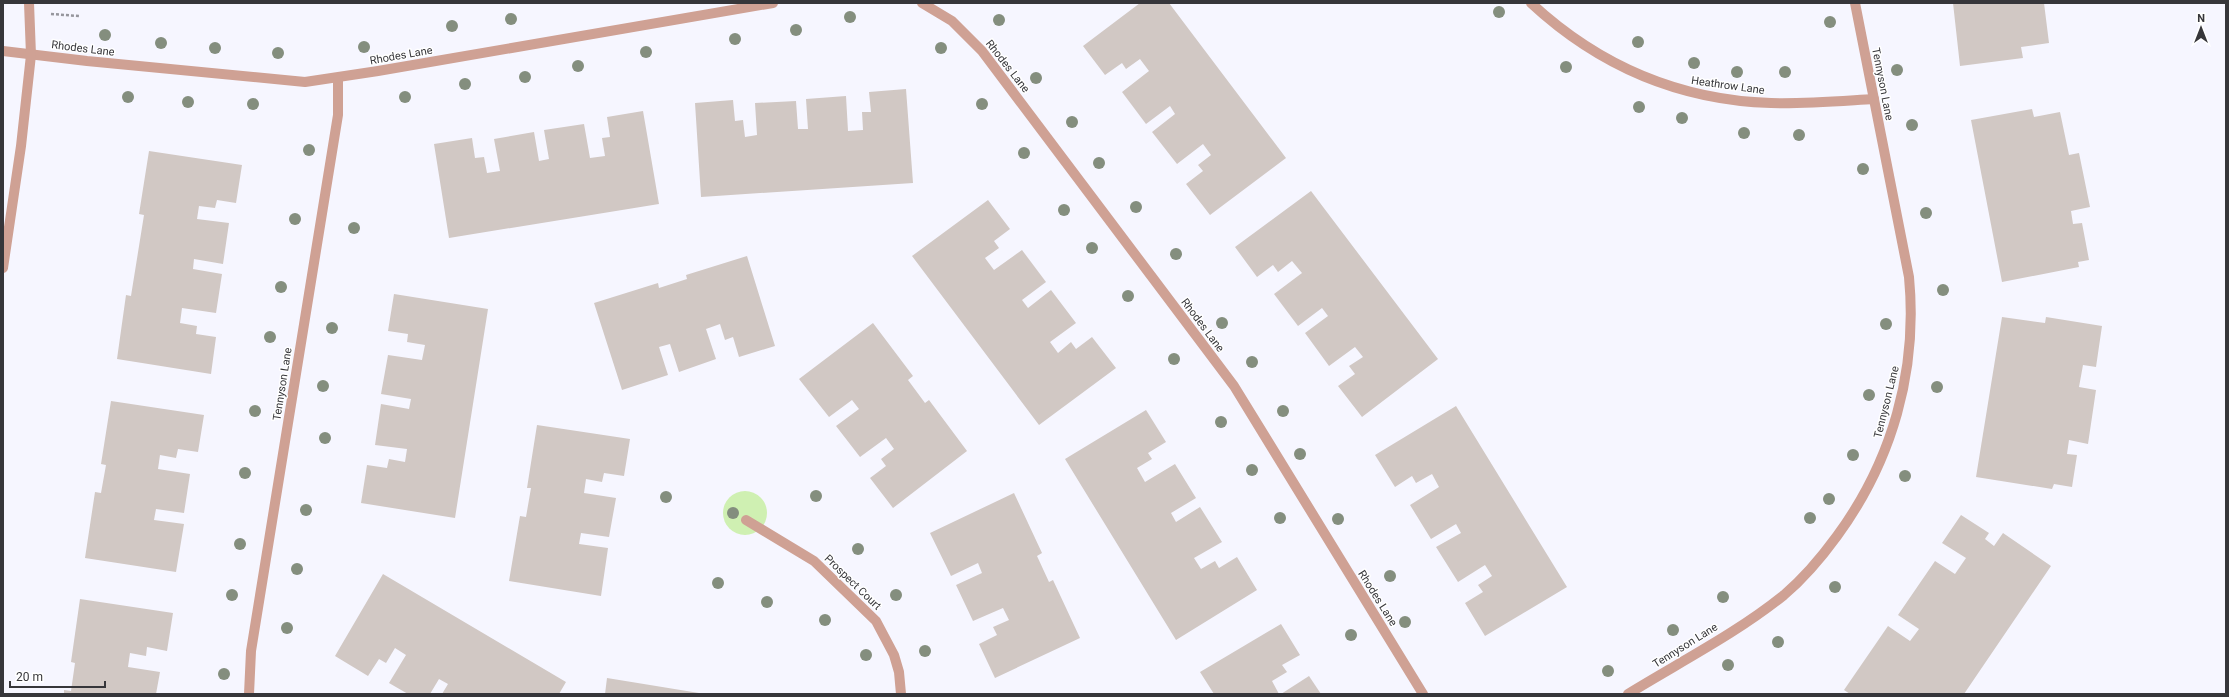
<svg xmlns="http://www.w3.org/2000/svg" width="2229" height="697" font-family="Roboto,sans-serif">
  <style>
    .green { fill: #cff0b2 }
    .building { fill: #d1c8c4 }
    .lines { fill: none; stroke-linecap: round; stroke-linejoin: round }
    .path { stroke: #96969d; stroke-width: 2.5; stroke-dasharray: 3 2; stroke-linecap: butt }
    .street { stroke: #cfa194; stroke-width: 10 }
    .tree { fill: #848e7e }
    .labels { text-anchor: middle; stroke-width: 3; stroke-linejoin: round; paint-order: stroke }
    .street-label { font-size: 11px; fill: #36363a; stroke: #fff }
  </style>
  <rect width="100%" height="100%" fill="#f6f6ff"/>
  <!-- green -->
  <circle class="green" cx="745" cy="513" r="22"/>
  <!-- building -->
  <g class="building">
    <path d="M1140 3H1169L1286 158 1210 215 1186 184 1203 171 1198 165 1211 155 1203 144 1177 164 1152 132 1175 114 1170 106 1146 124 1122 92 1149 71 1140 59 1126 69 1122 63 1105 75 1083 46Z"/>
    <path d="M1953 3H2044L2049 43 2021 47 2023 58 1960 66Z"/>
    <path d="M906 89 913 183 701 197 695 103 733 100 735 121 743 120 745 137 757 135 755 103 796 101 798 129H808L806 99 846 96 848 131 863 130 862 112H871L869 92Z"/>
    <path d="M2032 109 2034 117 2060 112 2069 155 2079 153 2090 207 2071 211 2073 224 2082 223 2089 260 2078 262 2079 267 2002 282 1971 120Z"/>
    <path d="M643 111 659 204 449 238 434 144 472 138 475 158 484 157 487 173 500 171 494 139 534 132 539 161 549 159 544 130 584 124 590 158 605 156 602 138 610 137 607 117Z"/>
    <path d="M149 151 242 165 236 203 217 200 215 208 199 206 197 219 229 223 223 264 194 259 193 269 222 274 216 313 182 308 180 323 197 326 196 334 216 337 211 374 117 359 126 295 131 296 144 215 139 214Z"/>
    <path d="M1311 191 1438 359 1362 417 1338 386 1355 374 1349 366 1363 357 1355 347 1329 366 1305 333 1328 316 1322 308 1298 326 1274 294 1302 273 1292 261 1278 272 1273 265 1257 277 1235 247Z"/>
    <path d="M988 200 1010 229 994 241 999 248 985 258 994 270 1022 250 1046 282 1022 300 1028 308 1051 290 1076 323 1050 342 1058 353 1071 342 1076 349 1092 337 1116 368 1039 425 912 256Z"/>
    <path d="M747 256 775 346 739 357 733 337 725 340 720 324 706 329 716 359 679 372 670 344 659 347 668 375 622 390 594 303 658 283 659 288 687 279 686 275Z"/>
    <path d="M394 294 488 309 455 518 361 503 367 465 387 468 389 459 405 462 407 449 375 445 381 404 409 409 411 399 381 394 388 355 422 360 425 345 407 342 408 334 388 331Z"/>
    <path d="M2002 317 2045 323 2046 317 2102 326 2096 367 2083 365 2079 387 2096 390 2088 444 2069 440 2067 454 2077 455 2072 487 2054 484 2052 489 1976 477Z"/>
    <path d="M873 323 913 376 908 380 925 403 929 400 967 451 893 508 870 478 886 466 881 459 894 449 886 438 860 457 836 426 859 409 852 400 829 417 799 379Z"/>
    <path d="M111 401 204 415 198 452 178 449 176 458 160 455 158 469 190 474 184 513 156 509 154 520 184 524 176 572 85 558 95 492 101 493 106 465 101 464Z"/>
    <path d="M1456 406 1567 587 1485 636 1465 603 1483 592 1478 585 1492 576 1485 565 1458 582 1436 547 1461 533 1456 524 1431 539 1410 505 1439 487 1432 474 1416 483 1412 476 1395 487 1375 455Z"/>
    <path d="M1146 410 1166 442 1148 453 1152 459 1137 468 1145 482 1175 464 1196 498 1171 513 1176 522 1200 507 1222 542 1194 558 1201 569 1215 561 1219 568 1237 557 1257 590 1176 640 1065 459Z"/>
    <path d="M537 425 630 439 624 476 604 473 602 482 586 479 584 493 616 498 609 537 581 533 579 544 608 548 601 596 509 581 520 516 526 517 531 488H527Z"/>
    <path d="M1014 493 1042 553 1037 556 1049 582 1053 580 1080 638 995 678 979 644 997 635 993 627 1009 620 1003 608 973 621 956 585 982 573 978 563 951 576 930 533Z"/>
    <path d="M1961 515 1989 533 1985 539 1994 546 2003 533 2051 566 1964 694H1850L1844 690 1888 626 1910 641 1919 629 1898 615 1935 561 1955 574 1966 558 1942 543Z"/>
    <path d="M383 574 566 682 559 694H442L448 684 439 679 430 694H408L389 683 406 655 395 648 386 663 379 659 368 676 335 656Z"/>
    <path d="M80 599 173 613 167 651 147 647 146 656 130 653 128 667 160 672 156 694H64V690L71 691 75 663 71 662Z"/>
    <path d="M1281 624 1300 655 1282 665 1287 672 1272 681 1279 694H1214L1200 672Z"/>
    <path d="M1309 676 1321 694H1281Z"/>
    <path d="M607 678 699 693V694H605Z"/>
  </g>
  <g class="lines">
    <!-- path -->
    <path class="path" d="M51 14 79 16"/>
    <!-- street -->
    <g class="street">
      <path d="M922 3 952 21 982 51 1234 386 1423 694"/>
      <path d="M1531 3C1599 66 1678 100 1771 103 1805 104 1840 101 1874 99"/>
      <path d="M3 51 87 61 305 82 378 71 773 3"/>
      <path d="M3 268 21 146 31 55 29 3"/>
      <path d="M746 520 814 561 876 621 894 655 899 672 901 694"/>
      <path d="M249 694 251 651 338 115V78"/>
      <path d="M1628 694C1680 662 1737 633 1784 595 1804 578 1821 558 1837 536 1892 461 1918 371 1909 277L1855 3"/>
    </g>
  </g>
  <!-- trees -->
  <g class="tree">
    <circle cx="1499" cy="12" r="6"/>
    <circle cx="850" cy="17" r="6"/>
    <circle cx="511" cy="19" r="6"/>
    <circle cx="999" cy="20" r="6"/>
    <circle cx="1830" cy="22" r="6"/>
    <circle cx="452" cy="26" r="6"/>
    <circle cx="796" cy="30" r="6"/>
    <circle cx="105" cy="35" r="6"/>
    <circle cx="735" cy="39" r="6"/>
    <circle cx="1638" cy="42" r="6"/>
    <circle cx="161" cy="43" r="6"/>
    <circle cx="364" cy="47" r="6"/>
    <circle cx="215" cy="48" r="6"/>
    <circle cx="941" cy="48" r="6"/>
    <circle cx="646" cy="52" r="6"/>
    <circle cx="278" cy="53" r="6"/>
    <circle cx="1694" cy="63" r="6"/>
    <circle cx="578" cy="66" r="6"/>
    <circle cx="1566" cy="67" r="6"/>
    <circle cx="1897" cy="70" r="6"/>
    <circle cx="1737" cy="72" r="6"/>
    <circle cx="1785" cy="72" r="6"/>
    <circle cx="525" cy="77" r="6"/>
    <circle cx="1036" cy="78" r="6"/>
    <circle cx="465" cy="84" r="6"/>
    <circle cx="128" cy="97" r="6"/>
    <circle cx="405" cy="97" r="6"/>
    <circle cx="188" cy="102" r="6"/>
    <circle cx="253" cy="104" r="6"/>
    <circle cx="982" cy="104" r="6"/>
    <circle cx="1639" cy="107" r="6"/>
    <circle cx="1682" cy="118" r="6"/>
    <circle cx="1072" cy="122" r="6"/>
    <circle cx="1912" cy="125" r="6"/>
    <circle cx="1744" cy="133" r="6"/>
    <circle cx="1799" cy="135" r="6"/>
    <circle cx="309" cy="150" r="6"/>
    <circle cx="1024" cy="153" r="6"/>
    <circle cx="1099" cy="163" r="6"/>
    <circle cx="1863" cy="169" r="6"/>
    <circle cx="1136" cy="207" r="6"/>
    <circle cx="1064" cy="210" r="6"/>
    <circle cx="1926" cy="213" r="6"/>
    <circle cx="295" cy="219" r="6"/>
    <circle cx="354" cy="228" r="6"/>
    <circle cx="1092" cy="248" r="6"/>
    <circle cx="1176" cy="254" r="6"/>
    <circle cx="281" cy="287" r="6"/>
    <circle cx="1943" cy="290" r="6"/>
    <circle cx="1128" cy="296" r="6"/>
    <circle cx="1222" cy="323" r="6"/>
    <circle cx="1886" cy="324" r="6"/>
    <circle cx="332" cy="328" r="6"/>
    <circle cx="270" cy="337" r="6"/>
    <circle cx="1174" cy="359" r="6"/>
    <circle cx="1252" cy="362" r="6"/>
    <circle cx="323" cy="386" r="6"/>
    <circle cx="1937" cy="387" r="6"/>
    <circle cx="1869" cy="395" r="6"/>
    <circle cx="255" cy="411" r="6"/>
    <circle cx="1283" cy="411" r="6"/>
    <circle cx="1221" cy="422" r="6"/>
    <circle cx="325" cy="438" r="6"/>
    <circle cx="1300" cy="454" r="6"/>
    <circle cx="1853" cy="455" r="6"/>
    <circle cx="1252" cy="470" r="6"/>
    <circle cx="245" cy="473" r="6"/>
    <circle cx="1905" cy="476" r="6"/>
    <circle cx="816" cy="496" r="6"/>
    <circle cx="666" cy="497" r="6"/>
    <circle cx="1829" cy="499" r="6"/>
    <circle cx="306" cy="510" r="6"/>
    <circle cx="733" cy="513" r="6"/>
    <circle cx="1280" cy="518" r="6"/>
    <circle cx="1810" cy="518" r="6"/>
    <circle cx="1338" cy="519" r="6"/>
    <circle cx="240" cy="544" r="6"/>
    <circle cx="858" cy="549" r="6"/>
    <circle cx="297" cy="569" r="6"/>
    <circle cx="1390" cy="576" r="6"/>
    <circle cx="718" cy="583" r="6"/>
    <circle cx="1835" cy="587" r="6"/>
    <circle cx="232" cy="595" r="6"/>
    <circle cx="896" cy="595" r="6"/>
    <circle cx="1723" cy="597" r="6"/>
    <circle cx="767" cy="602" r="6"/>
    <circle cx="825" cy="620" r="6"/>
    <circle cx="1405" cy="622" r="6"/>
    <circle cx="287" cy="628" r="6"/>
    <circle cx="1673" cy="630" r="6"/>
    <circle cx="1351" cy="635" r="6"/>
    <circle cx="1778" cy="642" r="6"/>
    <circle cx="925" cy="651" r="6"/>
    <circle cx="866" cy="655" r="6"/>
    <circle cx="1728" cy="665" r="6"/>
    <circle cx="1608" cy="671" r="6"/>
    <circle cx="224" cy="674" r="6"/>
  </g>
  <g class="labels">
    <!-- street labels -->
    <g class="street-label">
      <text transform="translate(83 48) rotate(7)" y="4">Rhodes Lane</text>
      <text transform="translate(401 55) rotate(-10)" y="4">Rhodes Lane</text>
      <text transform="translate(1008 66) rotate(52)" y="4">Rhodes Lane</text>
      <text transform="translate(1883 84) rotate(79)" y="4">Tennyson Lane</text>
      <text transform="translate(1728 85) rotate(8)" y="4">Heathrow Lane</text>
      <text transform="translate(1203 325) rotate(53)" y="4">Rhodes Lane</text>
      <text transform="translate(282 384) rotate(-81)" y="4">Tennyson Lane</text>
      <text transform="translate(1886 402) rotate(-76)" y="4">Tennyson Lane</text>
      <text transform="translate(853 582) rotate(44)" y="4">Prospect Court</text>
      <text transform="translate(1378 598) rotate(58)" y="4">Rhodes Lane</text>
      <text transform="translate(1685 645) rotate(-32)" y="4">Tennyson Lane</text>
    </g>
  </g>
  <!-- border -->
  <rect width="2229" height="697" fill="none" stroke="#36363a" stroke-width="8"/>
  <!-- north arrow -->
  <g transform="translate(2201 28)" stroke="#ffffff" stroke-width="3" paint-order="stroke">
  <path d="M0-3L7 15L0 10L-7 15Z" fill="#36363a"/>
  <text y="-6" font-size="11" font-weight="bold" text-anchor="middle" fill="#36363a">N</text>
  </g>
  <!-- scale -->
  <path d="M10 681v6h95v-6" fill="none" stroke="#36363a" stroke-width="2"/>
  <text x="16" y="681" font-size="12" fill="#36363a" stroke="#ffffff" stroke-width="3" paint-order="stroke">20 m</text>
</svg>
